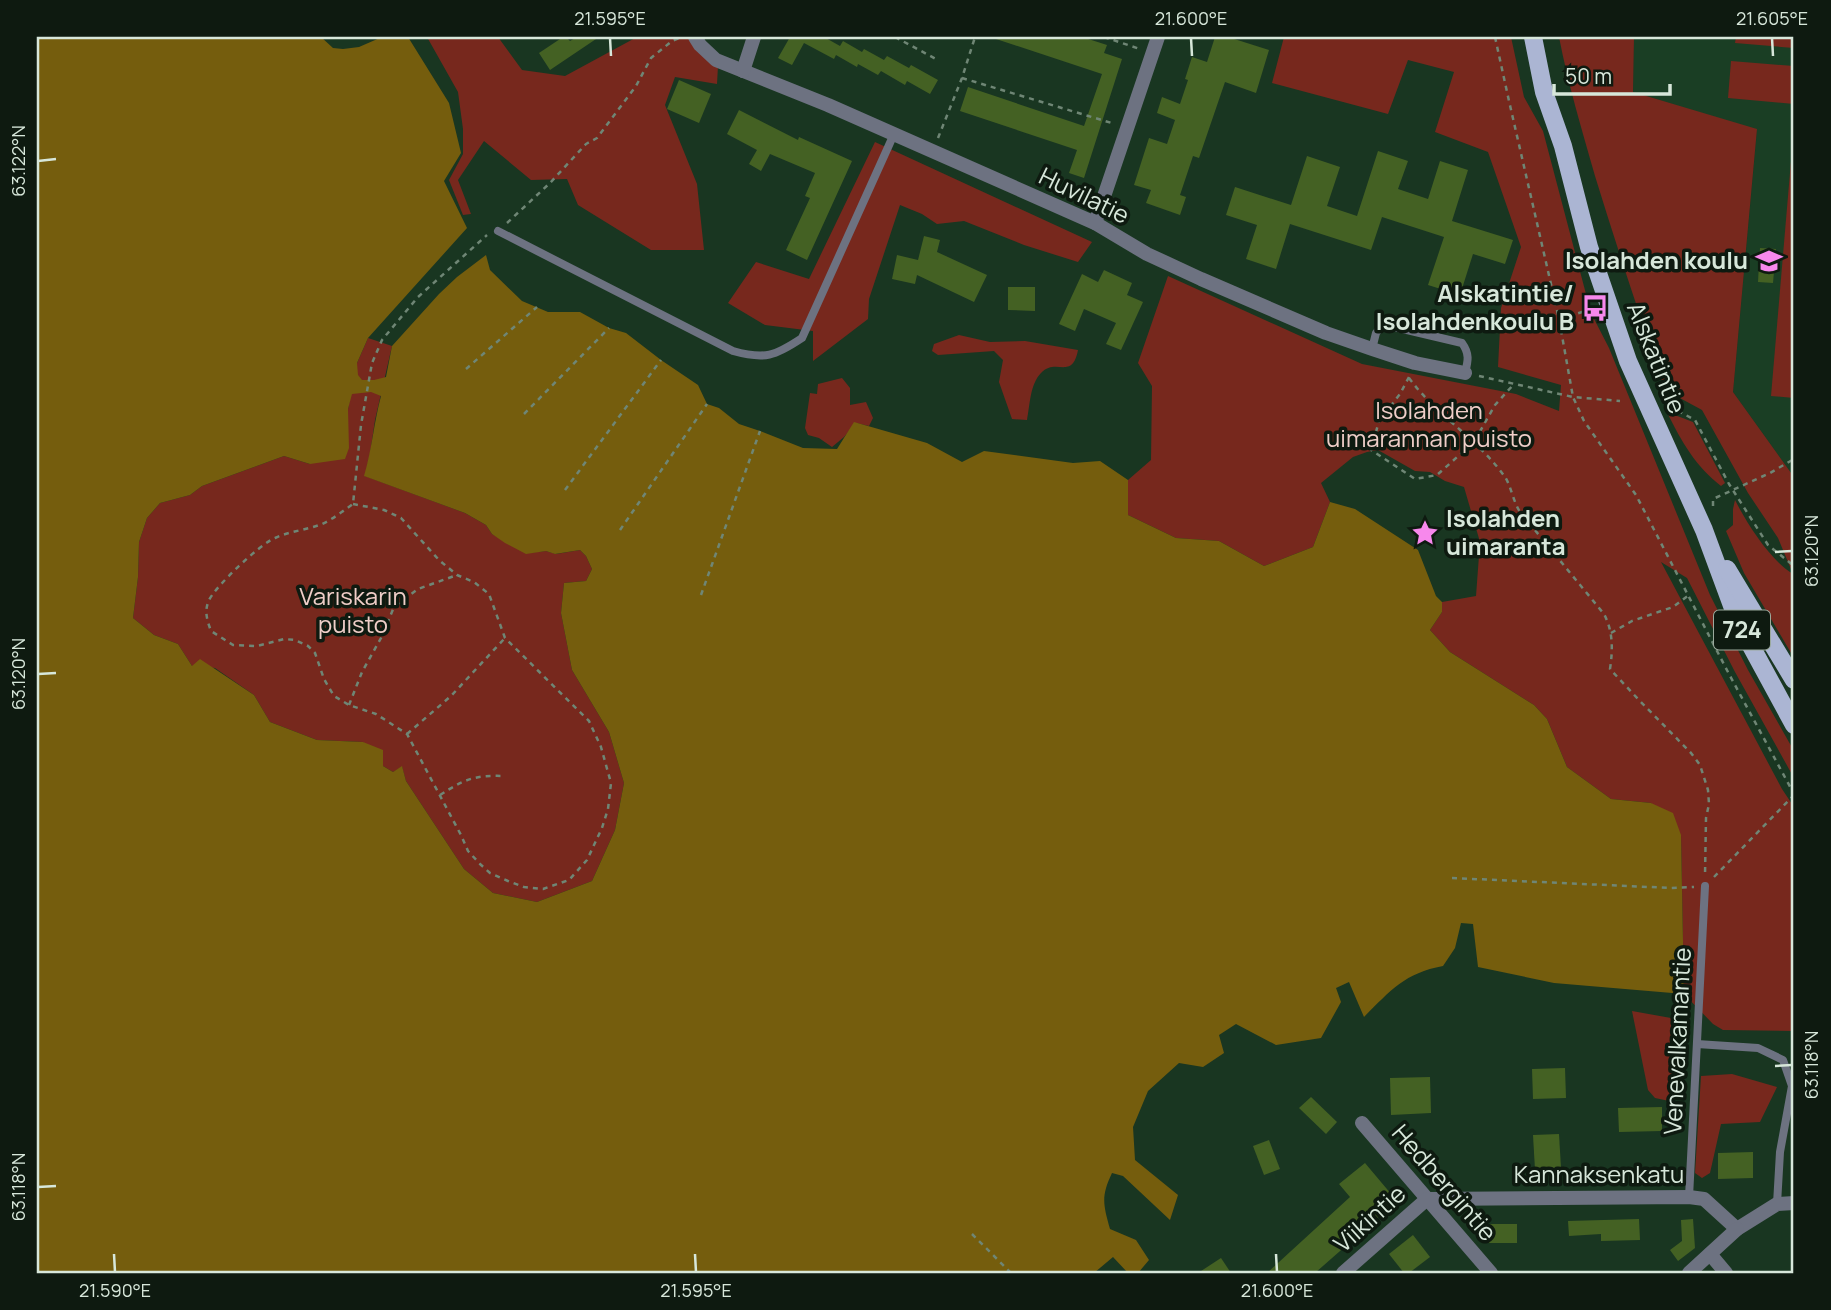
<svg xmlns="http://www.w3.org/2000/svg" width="1831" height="1310" font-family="Manrope,sans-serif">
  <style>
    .built { fill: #1a3e24 }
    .green { fill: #77281d }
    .water { fill: #755d0d; fill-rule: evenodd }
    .building { fill: #446123 }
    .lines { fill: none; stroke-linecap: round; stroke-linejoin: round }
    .path { stroke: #6f8675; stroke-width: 2.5; stroke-dasharray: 5 5; stroke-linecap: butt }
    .service { stroke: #6d7281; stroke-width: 8 }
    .minor { stroke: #6d7281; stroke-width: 14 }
    .primary { stroke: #abb5d3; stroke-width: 18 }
    .ticks { fill: none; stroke: #d7e7da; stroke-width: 2.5 }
    .labels { text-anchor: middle; stroke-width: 7; stroke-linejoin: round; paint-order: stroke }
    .shield { fill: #0e1a10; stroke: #9baa9d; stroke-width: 2 }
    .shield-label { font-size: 23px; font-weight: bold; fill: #d7e7da }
    .street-label { font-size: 24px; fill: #d7e7da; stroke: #0e1a10 }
    .poi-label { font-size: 24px; font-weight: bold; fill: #d7e7da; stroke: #0e1a10; text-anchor: end }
    .park-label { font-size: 24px; fill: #efcec8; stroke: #0e1a10 }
    .neatline { fill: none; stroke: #d7e7da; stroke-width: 2.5 }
    .ticks-label { font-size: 18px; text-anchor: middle; fill: #d7e7da }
  </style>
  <rect width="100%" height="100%" fill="#193621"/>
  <!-- built -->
  <path class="built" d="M1634 37H1794V477L1733 392 1757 130 1633 92Z"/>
  <!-- green -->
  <g class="green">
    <path d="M427 37H498L522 70 565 76 637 37H687L718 66 717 84 675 77 665 105 697 184 704 250H651L578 205 567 179 531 180 484 141 458 180 471 214 463 215 449 180 463 154V129L458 92Z"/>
    <path d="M1284 37H1511L1524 97 1543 131 1591 313 1609 348 1710 595 1748 670 1794 751V778L1735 672 1687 578 1661 562 1782 789 1794 807V1031L1723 1030 1713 1024 1684 994 1681 836 1651 803 1611 799 1567 767 1547 719 1534 705 1450 652 1430 630 1442 612V602L1476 596 1480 542 1464 487 1445 481 1430 472 1415 471 1378 450 1367 452 1353 457 1321 483 1330 502 1313 547 1264 566 1219 541 1176 538 1128 515V480L1151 460 1152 386 1138 363 1168 276 1362 364 1516 394 1559 411 1561 385 1498 367 1501 308 1521 247 1488 152 1435 132 1454 72 1408 60 1388 114 1272 83Z"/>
    <path d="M1559 37H1634L1633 92 1757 129 1733 392 1794 477V658L1744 573 1726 531 1733 525V509L1735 500C1747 524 1771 561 1793 574L1778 538 1748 493 1702 410 1665 390C1641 319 1617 248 1595 176 1582 130 1568 84 1559 37Z"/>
    <path d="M1736 37H1794V48L1735 43Z"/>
    <path d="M1731 61 1794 66V104L1728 98Z"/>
    <path d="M875 142 1092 242 1078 262 1024 245 964 221 937 224 922 214 900 205 869 299 868 319 813 361V331L765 325 728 303 756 262 809 279Z"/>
    <path d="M1791 161H1794V398L1771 396Z"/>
    <path d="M959 335 990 342 1025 341 1078 350C1072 381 1056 357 1041 373 1030 384 1030 405 1027 420L1012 419 999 382 1003 360 994 351 938 355 932 351 934 344Z"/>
    <path d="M368 338 392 346 375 420 370 454 365 476 465 513 486 525 492 534 526 553 546 551 556 554 580 550 586 556 592 569 586 581 564 583 561 613 572 670 609 732 624 783 615 830 592 881 537 902 493 893 464 869 406 781 402 767 393 772 383 766 363 742 317 740 270 722 254 695 215 668 192 666 178 644 154 635 133 618 138 577 139 542 147 518 160 503 190 495 202 486 284 456 310 464 348 409 357 363Z"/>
    <path d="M842 378 850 388V405L866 402 873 418 869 426 856 423 844 437 832 447 819 438 808 435 805 428 810 393 817 394 818 384Z"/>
    <path d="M1667 412 1693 422 1725 483 1721 486C1696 467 1681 441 1667 412Z"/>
    <path d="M1632 1011 1671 1018 1674 1102 1655 1098 1648 1090Z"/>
    <path d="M1732 1074 1777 1087 1760 1122 1721 1124 1710 1173 1702 1178 1695 1173 1701 1076Z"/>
  </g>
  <!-- water -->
  <path class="water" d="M37 37H321L333 48 343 49 359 47 382 37H408L449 103 461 153 444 181 467 228 368 338 357 363 358 375 362 380H374L386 377 392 346 439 294 457 277 486 255 490 270 522 301 548 312H580L609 328 626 333 661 360 698 385 707 404 719 408 739 424 760 431 803 448 837 449 854 422 927 443 962 462 984 451 1073 463 1100 461 1128 480V515L1176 538 1219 541 1264 566 1313 547 1330 502 1355 509 1418 550 1436 596 1442 602V612L1430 630 1450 652 1534 705 1547 719 1567 767 1611 799 1651 803 1673 813 1681 835 1684 994 1554 983 1478 967 1473 924 1461 923 1455 948 1443 966C1405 973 1391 990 1364 1017L1349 982 1336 988 1341 1002 1321 1038 1276 1045 1236 1024 1219 1035 1224 1053 1203 1067 1179 1063 1148 1091 1133 1127 1135 1160 1178 1195 1170 1220 1123 1176 1112 1173C1101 1196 1103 1204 1110 1229L1136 1240 1149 1260 1138 1273H1128L1113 1257 1094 1273H37ZM371 392 381 396C374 422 372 449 364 476L465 513 486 525 492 534 505 543 526 554 546 551 555 554 580 550 586 556 592 569 586 581 564 583 561 613 572 670 609 732 624 783 615 830 592 881 537 902 493 893 464 869 406 781 402 766 393 772 383 766V750L363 742 317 740 270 722 254 695 200 659 192 666 178 644 154 635 133 618 138 577 139 542 147 518 160 503 190 495 202 486 284 456 310 464 345 459 349 448 348 409 352 394Z"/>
  <!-- building -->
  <g class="building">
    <path d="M563 37H566L570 41 577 37H599L550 70 539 53Z"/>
    <path d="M790 37H824L840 46 843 41 862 52 864 49 884 60 887 56 909 68 911 65 938 80 930 94 907 81 905 85 881 71 878 75 858 64 857 67 836 55 834 59 804 43 792 65 778 58Z"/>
    <path d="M996 37H1082L1107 45 1104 53 1122 59 1084 178 1069 173 1077 150 960 111 968 87 1084 126 1102 74 996 39Z"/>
    <path d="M1215 37H1228L1269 50 1256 93 1225 82 1199 158 1193 156 1180 195 1186 197 1180 215 1146 203 1151 190 1134 185 1149 138 1167 144 1175 120 1157 113 1162 97 1180 104 1188 80 1185 79 1192 57 1207 62Z"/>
    <path d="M679 80 711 94 699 123 667 109Z"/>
    <path d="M739 110 798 140 799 137 852 161 807 260 786 250 810 198 805 196 815 173 770 154 761 171 749 164 757 150 727 134Z"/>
    <path d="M1378 151 1408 161 1398 189 1428 199 1440 161 1468 170 1452 221 1513 240 1505 264 1473 254 1460 295 1428 285 1444 237 1382 217 1371 250 1290 224 1276 269 1246 259 1257 225 1226 215 1235 187 1291 205 1307 156 1340 167 1327 206 1357 216Z"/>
    <path d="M924 236 940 240 937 252 987 275 974 302 917 275 915 284 892 279 897 255 918 260Z"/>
    <path d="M1760 248 1776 249 1773 283 1758 282Z"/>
    <path d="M1104 270 1132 283 1127 295 1143 302 1121 350 1106 344 1116 323 1084 309 1075 331 1059 324 1082 274 1098 282Z"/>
    <path d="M1008 287H1035V311L1008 310Z"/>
    <path d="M1565 1068 1566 1098 1533 1099 1532 1069Z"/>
    <path d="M1430 1077 1431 1113 1391 1115 1390 1078Z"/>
    <path d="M1311 1097 1337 1122 1326 1134 1299 1108Z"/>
    <path d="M1662 1107V1131L1619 1132 1618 1108Z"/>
    <path d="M1559 1134 1561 1168 1535 1170 1533 1135Z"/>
    <path d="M1269 1140 1280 1169 1264 1175 1253 1146Z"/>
    <path d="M1753 1152V1178L1718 1179V1153Z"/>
    <path d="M1365 1163 1397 1201 1315 1273H1267L1350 1197 1339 1184Z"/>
    <path d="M1639 1219 1640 1240 1601 1241V1234L1569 1236 1568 1221Z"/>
    <path d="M1693 1219 1695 1248 1678 1261 1670 1250 1682 1241 1681 1220Z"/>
    <rect x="1489" y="1224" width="28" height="19"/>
    <path d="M1413 1235 1430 1257 1409 1273H1404L1389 1254Z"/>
    <path d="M1221 1258 1231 1273H1198Z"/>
  </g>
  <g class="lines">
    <!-- path -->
    <g class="path">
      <path d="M895 37 936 59"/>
      <path d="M1104 37 1140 49"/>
      <path d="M1495 37 1509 101 1559 319 1573 397 1584 421 1636 495 1729 674 1794 794"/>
      <path d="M962 78 1115 124"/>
      <path d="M938 138 962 78 975 37"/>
      <path d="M507 223 550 183 586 144 597 138 636 86 651 58 672 41 682 37"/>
      <path d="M1559 319 1592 309"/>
      <path d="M466 369 537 307"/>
      <path d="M1479 376 1573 397 1620 401"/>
      <path d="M1409 377 1400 394 1379 421 1371 450 1415 479 1437 475 1474 442 1495 405 1514 384"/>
      <path d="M1409 378C1436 415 1478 439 1505 477 1511 486 1513 501 1520 512L1604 614C1613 631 1613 649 1610 669L1638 699 1691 753 1700 765 1708 790 1709 804 1706 818 1705 876"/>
      <path d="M1669 406 1695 420 1729 484 1768 545 1794 566"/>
      <path d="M524 414 609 328"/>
      <path d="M565 490 661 360"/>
      <path d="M353 504 384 510 401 518 439 560 457 575 474 582 489 594 505 638 589 721 601 747 611 783 608 809 602 828 587 860 569 880 543 889 524 887 508 881 490 873 480 864 468 851 461 835 407 734 376 714 349 705 334 696 324 679 315 653 308 646 295 640 284 639 257 646 233 645 211 631C207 620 204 611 209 600 216 586 260 544 275 538 290 531 307 530 322 524 333 519 343 511 353 504L361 425 372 363 382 340 418 297 487 235"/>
      <path d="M1713 506V499L1770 473 1794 459"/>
      <path d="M620 530 707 404"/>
      <path d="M701 595 760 431"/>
      <path d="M1611 633 1632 621 1673 607 1689 595"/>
      <path d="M349 705 362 672 381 638 394 607 418 589 457 575"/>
      <path d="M407 734 451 696 505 638"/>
      <path d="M440 795C465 779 474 775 505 776"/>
      <path d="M1714 877 1794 795"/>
      <path d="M1452 878 1671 888 1694 887"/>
      <path d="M972 1234 1011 1273"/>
    </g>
    <!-- service -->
    <g class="service">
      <path d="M498 231 733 351C765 360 775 356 802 338L894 134"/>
      <path d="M1372 349 1376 333 1381 327 1390 326 1462 343C1470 354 1468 361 1465 373"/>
      <path d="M1697 1044 1758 1048 1783 1060 1792 1086 1780 1152 1777 1204"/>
      <path d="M1689 1197 1705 886"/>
    </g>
    <!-- minor -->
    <g class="minor">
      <path d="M695 37 700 45 716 60 828 105 1095 223 1147 254 1201 279 1326 333 1372 349 1415 363 1465 373"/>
      <path d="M743 71 754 37"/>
      <path d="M1095 223 1158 37"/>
      <path d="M1362 1123 1491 1273"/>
      <path d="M1710 1254 1726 1273"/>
      <path d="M1343 1273 1427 1199 1689 1197 1704 1199 1737 1229 1777 1204 1794 1203"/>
      <path d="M1689 1273 1737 1229"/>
    </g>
    <!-- primary -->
    <g class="primary">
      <path d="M1533 37 1544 92 1563 146 1589 247 1628 361 1704 530 1738 622 1794 725"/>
      <path d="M1727 569 1794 680"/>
    </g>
  </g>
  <!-- ticks -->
  <path class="ticks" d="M610 38 611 56M1191 38 1192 56M1772 38 1773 56M38 161 56 159M1775 552 1792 551M38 674 56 673M1775 1066 1792 1065M38 1187 56 1186M114 1254 115 1272M695 1254 696 1272M1276 1254 1277 1272"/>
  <!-- icons -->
  <defs>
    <symbol id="school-bare" viewBox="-9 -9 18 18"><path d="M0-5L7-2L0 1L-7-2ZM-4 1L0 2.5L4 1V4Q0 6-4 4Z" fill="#f788ec" stroke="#0e1a10" stroke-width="2.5" paint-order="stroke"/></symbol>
    <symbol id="bus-bare" viewBox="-9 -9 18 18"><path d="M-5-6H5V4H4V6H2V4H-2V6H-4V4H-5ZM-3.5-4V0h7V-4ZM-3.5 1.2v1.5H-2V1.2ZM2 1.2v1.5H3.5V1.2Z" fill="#f788ec" stroke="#0e1a10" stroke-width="2.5" paint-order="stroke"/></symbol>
    <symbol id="sight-bare" viewBox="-9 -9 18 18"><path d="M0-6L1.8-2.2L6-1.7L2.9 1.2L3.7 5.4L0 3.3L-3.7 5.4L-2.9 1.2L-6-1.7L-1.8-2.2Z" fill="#f788ec" stroke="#0e1a10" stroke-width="2.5" paint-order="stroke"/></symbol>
  </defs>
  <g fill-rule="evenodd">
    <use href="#school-bare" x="1750" y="242" width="38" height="38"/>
    <use href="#bus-bare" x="1576" y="289" width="38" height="38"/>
    <use href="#sight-bare" x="1406" y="514" width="38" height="38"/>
  </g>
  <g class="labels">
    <!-- shield labels -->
    <rect class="shield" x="1714" y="610.5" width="56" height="39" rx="5"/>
    <g class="shield-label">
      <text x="1742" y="638">724</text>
    </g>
    <!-- street labels -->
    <g class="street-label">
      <text transform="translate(1084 196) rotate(26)" y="8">Huvilatie</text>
      <text transform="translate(1656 358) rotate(68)" y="8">Alskatintie</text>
      <text transform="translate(1678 1041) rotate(-87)" y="8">Venevalkamantie</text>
      <text x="1599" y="1183">Kannaksenkatu</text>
      <text transform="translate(1444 1183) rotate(49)" y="8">Hedbergintie</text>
      <text transform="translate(1370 1219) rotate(-42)" y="8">Viikintie</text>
    </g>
    <!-- poi labels -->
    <g class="poi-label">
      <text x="1748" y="269">Isolahden koulu</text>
      <text x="1574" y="302">Alskatintie/<tspan x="1574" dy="28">Isolahdenkoulu B</tspan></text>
      <text x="1446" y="527" text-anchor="start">Isolahden<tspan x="1446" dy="28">uimaranta</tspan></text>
    </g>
    <!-- park labels -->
    <g class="park-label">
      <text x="1429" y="419">Isolahden<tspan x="1429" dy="28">uimarannan puisto</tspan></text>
      <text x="353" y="605">Variskarin<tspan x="353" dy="28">puisto</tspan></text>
    </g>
  </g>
  <!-- border -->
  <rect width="1831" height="1310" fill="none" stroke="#0e1a10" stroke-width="77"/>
  <!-- scale -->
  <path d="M1554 84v10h116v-10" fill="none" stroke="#d7e7da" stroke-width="3.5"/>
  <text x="1565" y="84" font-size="21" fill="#d7e7da" stroke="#0e1a10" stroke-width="5" paint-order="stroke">50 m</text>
  <rect x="38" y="38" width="1754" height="1234" class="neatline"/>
  <g class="ticks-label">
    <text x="610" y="25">21.595°E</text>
    <text x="1191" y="25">21.600°E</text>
    <text x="1772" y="25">21.605°E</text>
    <text transform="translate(19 161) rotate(-90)" y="6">63.122°N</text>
    <text transform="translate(1812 551) rotate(-90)" y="6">63.120°N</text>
    <text transform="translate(19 674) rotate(-90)" y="6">63.120°N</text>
    <text transform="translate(1812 1065) rotate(-90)" y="6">63.118°N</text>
    <text transform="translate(19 1187) rotate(-90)" y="6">63.118°N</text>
    <text x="115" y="1297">21.590°E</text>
    <text x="696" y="1297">21.595°E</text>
    <text x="1277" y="1297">21.600°E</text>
  </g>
</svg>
